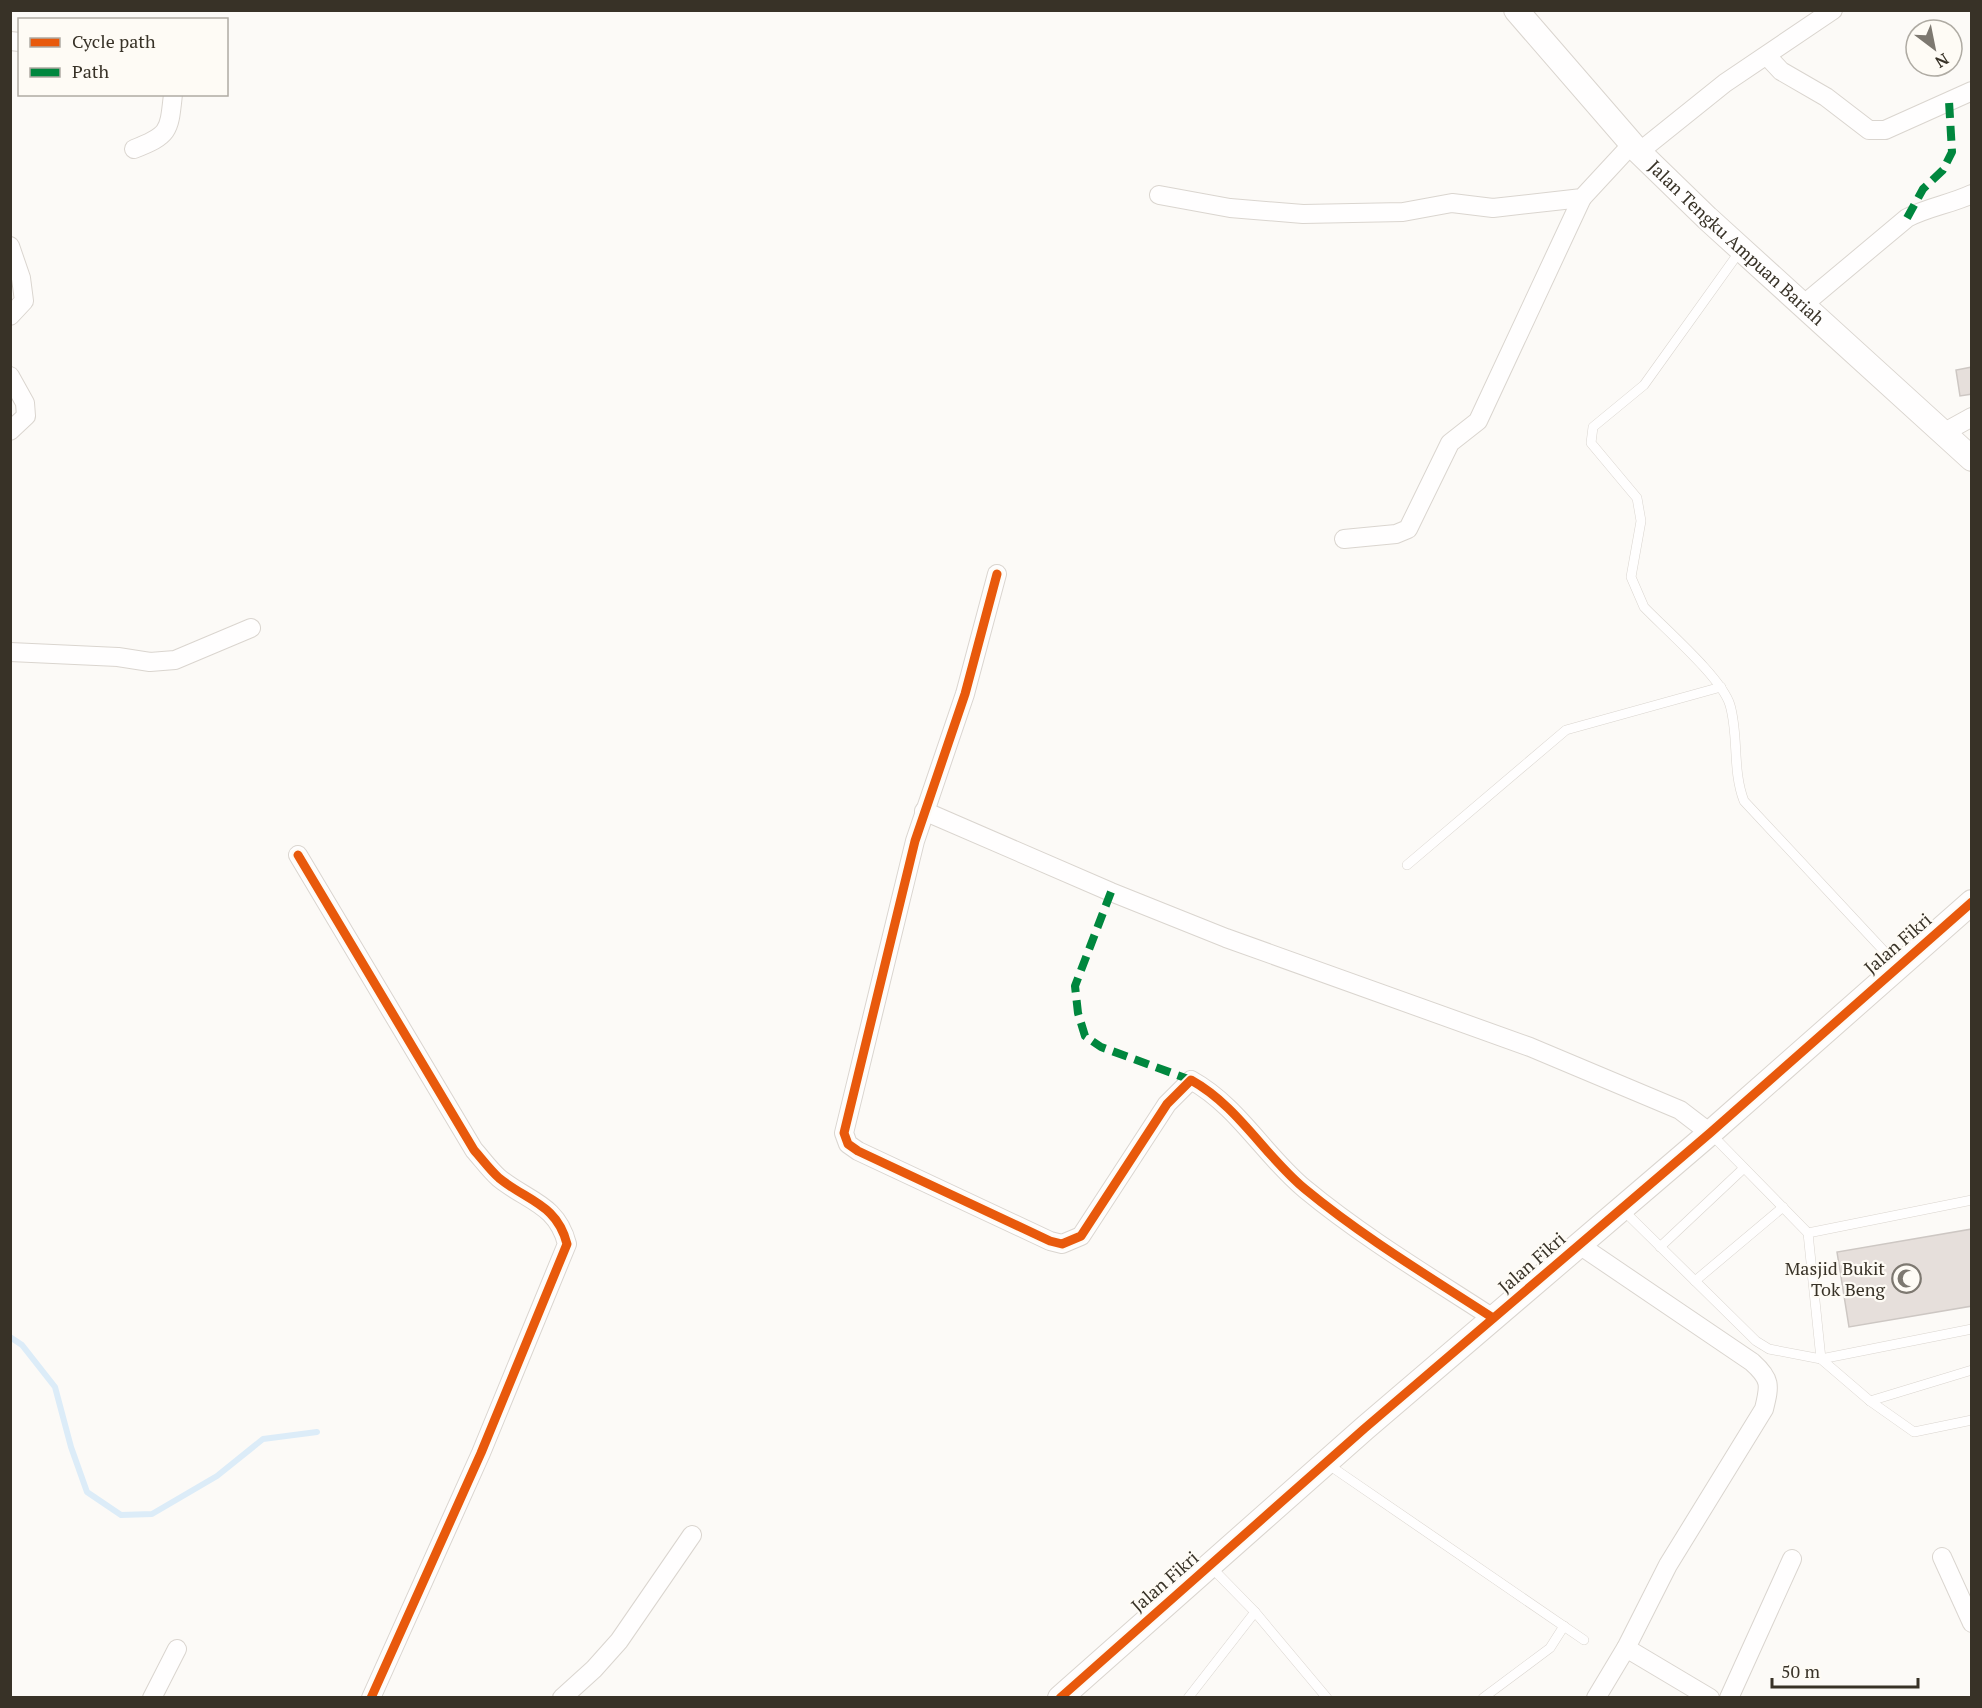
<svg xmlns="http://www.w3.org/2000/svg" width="1982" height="1708" font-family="'PT Serif',serif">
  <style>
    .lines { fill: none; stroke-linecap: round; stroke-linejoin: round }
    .stream { stroke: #dcecf8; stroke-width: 6 }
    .building { fill: #e6dfdb; stroke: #cdc7c3; stroke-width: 1.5 }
    .lane-casing { stroke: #dad5cf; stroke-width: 10 }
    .street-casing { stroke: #dad5cf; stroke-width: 20 }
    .secondary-casing { stroke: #dad5cf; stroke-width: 26 }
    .lane { stroke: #fffefe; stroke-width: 9 }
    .street { stroke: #fffefe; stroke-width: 18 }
    .secondary { stroke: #fffefe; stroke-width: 24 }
    .quiet { stroke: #00873e; stroke-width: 8; stroke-dasharray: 15 8; stroke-linecap: butt }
    .cycleway-casing { stroke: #fefbf5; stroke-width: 13 }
    .cycleway { stroke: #e8590c; stroke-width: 9 }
    .labels { text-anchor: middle; stroke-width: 4.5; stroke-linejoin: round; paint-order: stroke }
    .street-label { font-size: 18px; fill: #383227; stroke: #fefbf5 }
    .poi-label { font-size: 18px; fill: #383227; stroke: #fefbf5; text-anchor: end }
  </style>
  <rect width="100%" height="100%" fill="#fcfaf7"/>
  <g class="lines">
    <!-- stream -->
    <path class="stream" d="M10 1337 22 1345 55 1387 71 1447 87 1492 121 1515 152 1514 217 1476 263 1439 317 1432"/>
  </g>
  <!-- building -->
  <g class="building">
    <path d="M1972 367V394L1960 396 1956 370Z"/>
    <path d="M1972 1229V1306L1849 1327 1837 1252Z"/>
  </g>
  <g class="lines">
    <defs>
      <g id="lane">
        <path d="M1740 251 1644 385 1593 427 1591 443 1637 498 1641 521 1631 577 1644 607C1665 629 1722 678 1730 705 1739 736 1732 770 1744 801L1897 965"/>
        <path d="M1407 865 1566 730 1721 687"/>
        <path d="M1710 1133 1808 1233 1821 1359 1870 1401 1914 1432 1972 1420"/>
        <path d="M1623 1210 1756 1341 1769 1349 1821 1359 1972 1329"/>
        <path d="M1808 1233 1972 1200"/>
        <path d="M1660 1247 1744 1168"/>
        <path d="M1695 1281 1783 1207"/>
        <path d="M1870 1401 1972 1370"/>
        <path d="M1326 1463 1584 1640"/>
        <path d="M1211 1567 1255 1612 1327 1698"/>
        <path d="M1188 1698 1255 1612"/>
        <path d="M1483 1698 1550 1648 1564 1626"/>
      </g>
      <g id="street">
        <path d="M10 41 20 42"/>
        <path d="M1767 56 1781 71 1826 97 1869 130H1885L1972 91"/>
        <path d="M134 149C170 135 169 131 173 94"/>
        <path d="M1639 152 1725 83 1833 10"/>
        <path d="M1159 195 1230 208 1303 214 1403 212 1452 203 1493 208 1582 198 1632 144"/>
        <path d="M10 246 21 278 24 301 10 316"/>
        <path d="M1803 305 1907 218C1928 207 1951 204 1972 194"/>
        <path d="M10 376 25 403 26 416 10 431"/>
        <path d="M1943 433 1972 417"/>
        <path d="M1344 539 1396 534 1408 529 1450 443 1478 421 1582 198"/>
        <path d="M997 574 965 694 915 841 844 1133 848 1144 858 1151 1050 1241 1062 1244 1081 1236 1167 1104 1191 1080C1238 1106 1264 1155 1305 1189 1363 1237 1430 1277 1493 1318"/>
        <path d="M10 652 118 657 150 662 175 660 251 628"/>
        <path d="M924 811 1111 892 1226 938 1530 1047 1680 1110 1710 1133"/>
        <path d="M298 855 474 1150C482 1159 490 1170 499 1178 527 1201 557 1204 567 1244L481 1453 371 1698"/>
        <path d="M1578 1244 1752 1362C1771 1379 1770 1385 1764 1409L1668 1565 1626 1648 1596 1698"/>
        <path d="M1942 1557 1972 1623"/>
        <path d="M1626 1648 1710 1698"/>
        <path d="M152 1698 177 1649"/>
        <path d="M562 1698 594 1669 619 1641 692 1535"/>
        <path d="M1729 1698 1792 1559"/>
      </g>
      <g id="secondary">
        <path id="s1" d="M1516 10 1639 152 1707 218 1972 459"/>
        <path d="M1060 1698 1365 1428 1710 1133 1972 902"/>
      </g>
    </defs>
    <!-- lane casing -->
    <use href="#lane" class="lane-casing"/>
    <!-- street casing -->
    <use href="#street" class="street-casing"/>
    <!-- secondary casing -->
    <use href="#secondary" class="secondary-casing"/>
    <!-- lane -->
    <use href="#lane" class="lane"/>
    <!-- street -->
    <use href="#street" class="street"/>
    <!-- secondary -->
    <use href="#secondary" class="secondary"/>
    <!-- quiet -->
    <g class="quiet">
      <path d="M1907 218 1923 189 1943 170 1952 152 1949 101"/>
      <path d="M1111 892 1075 986 1078 1013 1085 1036 1101 1047 1191 1080"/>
    </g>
    <defs>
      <g id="cycleway">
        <path d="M997 574 965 694 915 841 844 1133 848 1144 858 1151 1050 1241 1062 1244 1081 1236 1167 1104 1191 1080C1238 1106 1264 1155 1305 1189 1363 1237 1430 1277 1493 1318"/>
        <path d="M298 855 474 1150C482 1159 490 1170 499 1178 527 1201 557 1204 567 1244L481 1453 371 1698"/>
        <path d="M1060 1698 1365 1428 1710 1133 1972 902"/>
      </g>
    </defs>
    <!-- cycleway casing -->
    <use href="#cycleway" class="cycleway-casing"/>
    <!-- cycleway -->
    <use href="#cycleway" class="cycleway"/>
  </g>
  <!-- icons -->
  <defs>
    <symbol id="mosque-ring" viewBox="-11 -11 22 22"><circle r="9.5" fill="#fefbf5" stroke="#7d7870" stroke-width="1.5"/><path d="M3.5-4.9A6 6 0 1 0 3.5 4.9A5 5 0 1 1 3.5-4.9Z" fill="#7d7870"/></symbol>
  </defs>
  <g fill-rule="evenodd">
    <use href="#mosque-ring" x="1890" y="1262" width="33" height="33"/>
  </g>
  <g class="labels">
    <!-- street labels -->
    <g class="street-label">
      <text dy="6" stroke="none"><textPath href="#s1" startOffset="321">Jalan Tengku Ampuan Bariah</textPath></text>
      <text transform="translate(1898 944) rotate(-41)" y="6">Jalan Fikri</text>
      <text transform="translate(1532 1263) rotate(-41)" y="6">Jalan Fikri</text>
      <text transform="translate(1165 1582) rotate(-41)" y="6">Jalan Fikri</text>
    </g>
    <!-- poi labels -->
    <g class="poi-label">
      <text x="1885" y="1275">Masjid Bukit<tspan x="1885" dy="21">Tok Beng</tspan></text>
    </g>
  </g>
  <!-- border -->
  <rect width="1982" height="1708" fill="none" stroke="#383227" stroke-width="24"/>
  <!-- legend -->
  <rect x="18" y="18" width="210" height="78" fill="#fefbf5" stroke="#afaba3" stroke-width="1.5"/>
  <rect x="30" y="38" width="30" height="9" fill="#e8590c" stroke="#afaba3" stroke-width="1.5"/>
  <text x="72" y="48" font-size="18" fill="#383227">Cycle path</text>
  <rect x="30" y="68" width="30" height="9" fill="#00873e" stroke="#afaba3" stroke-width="1.5"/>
  <text x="72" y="78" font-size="18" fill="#383227">Path</text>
  <!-- north arrow -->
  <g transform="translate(1934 48) rotate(148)"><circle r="28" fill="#fefbf5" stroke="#afaba3" stroke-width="1.5"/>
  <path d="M0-4.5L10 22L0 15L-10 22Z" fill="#7d7870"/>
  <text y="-9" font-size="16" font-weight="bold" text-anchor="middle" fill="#383227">N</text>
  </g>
  <!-- scale -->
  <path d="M1772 1678v9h146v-9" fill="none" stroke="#383227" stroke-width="3"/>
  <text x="1781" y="1678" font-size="18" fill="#383227" stroke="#fefbf5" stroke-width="4.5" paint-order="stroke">50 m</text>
</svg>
